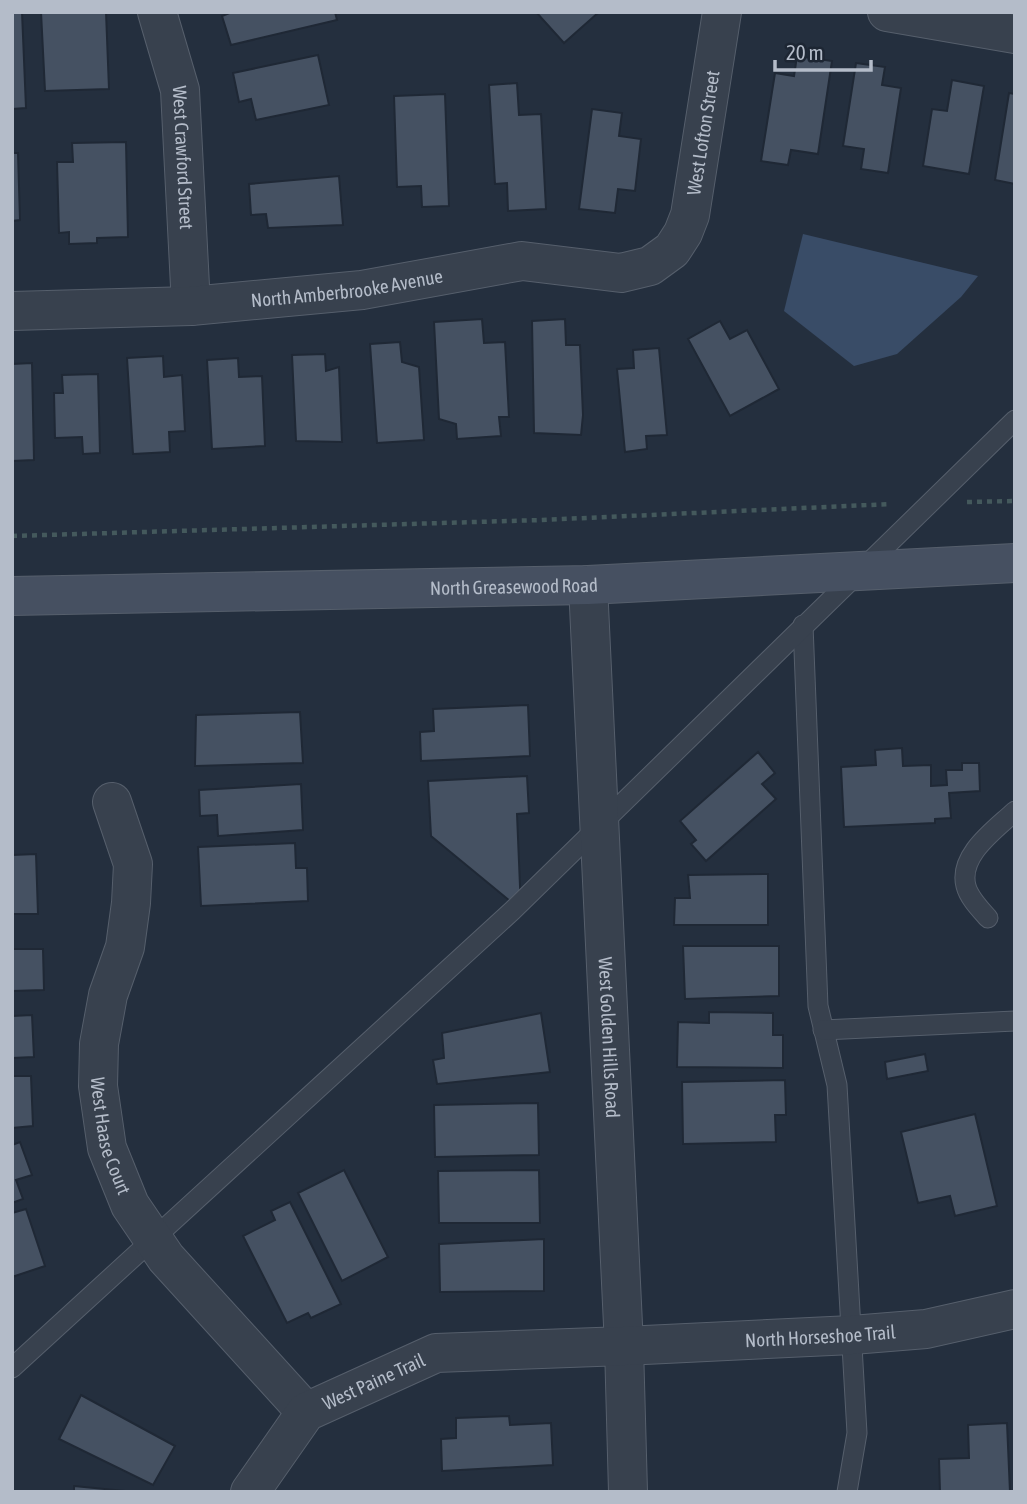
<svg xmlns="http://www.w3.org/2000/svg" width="1027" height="1504" font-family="'Asap Condensed',sans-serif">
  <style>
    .water { fill: #394c67 }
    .building { fill: #455162; stroke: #1f2835; stroke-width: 2 }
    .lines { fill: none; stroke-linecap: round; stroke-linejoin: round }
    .lane-casing { stroke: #565f6c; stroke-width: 21 }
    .street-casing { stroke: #565f6c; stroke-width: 40 }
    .secondary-casing { stroke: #565f6c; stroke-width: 40 }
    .path { stroke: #44595c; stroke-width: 4.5; stroke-dasharray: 5 5; stroke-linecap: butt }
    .lane { stroke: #38414e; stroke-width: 19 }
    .street { stroke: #38414e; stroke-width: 38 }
    .secondary { stroke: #465061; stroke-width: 38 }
    .labels { text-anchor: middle; stroke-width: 6; stroke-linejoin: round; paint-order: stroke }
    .street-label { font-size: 19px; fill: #b4bcc9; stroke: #1d2633 }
  </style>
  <rect width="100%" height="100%" fill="#242f3e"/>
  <!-- water -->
  <path class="water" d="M803 234 978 276 961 297 897 354 854 366 784 311Z"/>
  <!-- building -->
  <g class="building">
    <path d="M12 12H22L26 108 12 109Z"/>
    <path d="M41 12H106L109 89 45 91Z"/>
    <path d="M232 12H335L337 20 231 45 222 16Z"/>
    <path d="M536 12H599L564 43Z"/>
    <path d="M318 55 329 105 256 120 251 99 239 102 233 73Z"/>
    <path d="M797 56 832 61 818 154 791 150 788 165 761 161 775 73 794 76Z"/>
    <path d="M856 63 885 67 882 85 901 88 888 173 861 169 864 149 843 146Z"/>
    <path d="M952 80 984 86 969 174 923 166 932 109 947 111Z"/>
    <path d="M517 83 519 115 541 114 546 209 508 211 507 183 495 184 489 85Z"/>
    <path d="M1009 93 1015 94V184L995 180Z"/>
    <path d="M445 94 449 206 422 207 421 186 397 187 394 96Z"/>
    <path d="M592 109 622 113 619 136 641 139 635 191 618 189 615 213 579 209Z"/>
    <path d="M126 142 128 237 97 238V243L69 244V232L59 233 57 162H73L72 143Z"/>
    <path d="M12 153H18L20 220 12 221Z"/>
    <path d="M339 176 343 225 268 228 266 214 251 215 249 184Z"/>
    <path d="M482 319 484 343 505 342 509 417H499L501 436 457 439 456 424 439 419 434 322Z"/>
    <path d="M565 319 566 345H580L583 415 581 435 534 433 532 321Z"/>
    <path d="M720 321 730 339 747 330 779 389 730 416 688 339Z"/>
    <path d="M400 342 402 362 419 367 424 440 377 443 370 344Z"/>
    <path d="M659 348 667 435 646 436 647 449 625 452 617 369 634 368 633 350Z"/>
    <path d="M325 354 326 371 339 367 342 442 296 441 292 355Z"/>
    <path d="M163 356 164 377 182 375 185 431 169 432 170 452 133 454 127 358Z"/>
    <path d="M238 358 239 377 262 376 265 446 212 449 207 360Z"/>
    <path d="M32 363 34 460 12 461V364Z"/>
    <path d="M98 374 100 453 83 454 82 437 55 438 54 393H63L62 375Z"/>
    <path d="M528 705 530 756 421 761 420 732 434 731 433 709Z"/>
    <path d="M300 712 303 763 195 766 196 715Z"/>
    <path d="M902 748 903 766 931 765V786L947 785 946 770H962V763H979L980 791 949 793 951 818 935 819V823L844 827 841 767 876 765 875 750Z"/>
    <path d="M758 752 775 773 762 784 776 799 706 861 691 844 696 840 680 821Z"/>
    <path d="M527 776 529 813 517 814 521 910 431 836 428 781Z"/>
    <path d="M301 784 303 830 218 836 217 815 200 816 199 790Z"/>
    <path d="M295 843 296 868H307L308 901 201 906 198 847Z"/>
    <path d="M36 854 38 914H12V855Z"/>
    <path d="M768 874V925H674L675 898H690L688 875Z"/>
    <path d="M683 946H779V996L685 999Z"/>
    <path d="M12 949H43L44 990 12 991Z"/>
    <path d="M709 1012 773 1013V1035H783V1068L677 1067 678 1022 709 1023Z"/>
    <path d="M541 1013 550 1072 437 1084 433 1060 444 1058 442 1033Z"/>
    <path d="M32 1015 34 1057 12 1058V1016Z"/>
    <path d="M925 1054 928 1071 887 1079 885 1062Z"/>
    <path d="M12 1076H31L33 1126 12 1128Z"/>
    <path d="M785 1080 786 1115H775L776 1142 683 1144 682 1082Z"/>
    <path d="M538 1103 539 1155 435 1157 434 1105Z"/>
    <path d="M975 1114 997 1206 955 1216 950 1196 918 1203 901 1132Z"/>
    <path d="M20 1142 32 1175 16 1180 23 1199 12 1203V1145Z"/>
    <path d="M344 1170 388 1257 342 1281 298 1193Z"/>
    <path d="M539 1170 540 1223H439L438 1171Z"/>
    <path d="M290 1202 341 1304 311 1318 308 1313 287 1323 243 1236 275 1220 271 1211Z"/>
    <path d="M26 1209 45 1266 12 1277V1213Z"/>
    <path d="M544 1239V1291L440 1292 439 1244Z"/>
    <path d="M81 1395 175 1446 153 1485 59 1439Z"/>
    <path d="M509 1416 510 1425 551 1423 553 1465 442 1471 441 1439 456 1438V1418Z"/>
    <path d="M1007 1423 1010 1492H940L939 1459 969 1458 968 1425Z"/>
    <path d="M74 1486 135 1492H74Z"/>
  </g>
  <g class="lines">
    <defs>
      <g id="lane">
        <path d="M803 625 818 1006 837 1085 857 1433 847 1492"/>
        <path d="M988 918C980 909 969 898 966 886 958 855 996 829 1015 811"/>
        <path d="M823 1030 1015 1021"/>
        <path d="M12 1368 512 911 1015 420"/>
      </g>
      <g id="street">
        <path id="s1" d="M157 12 180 90 191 306"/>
        <path d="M887 12 1015 34"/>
        <path id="s2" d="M12 311 191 306 362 290 522 261 621 273 650 266 672 250 683 233 690 215 722 12"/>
        <path id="s3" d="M588 585 624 1346 628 1492"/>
        <path id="s4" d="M112 802 133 864 131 903 125 947 108 995 99 1044 98 1086 107 1148 130 1205 166 1258 306 1412"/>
        <path id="s5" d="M250 1492 306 1412 436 1353 624 1346 852 1335 926 1329 1015 1309"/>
      </g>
      <g id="secondary">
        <path id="s6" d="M12 596 588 585 1015 563"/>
      </g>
    </defs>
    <!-- lane casing -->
    <use href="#lane" class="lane-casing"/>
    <!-- street casing -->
    <use href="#street" class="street-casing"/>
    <!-- secondary casing -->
    <use href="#secondary" class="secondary-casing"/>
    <!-- path -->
    <g class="path">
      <path d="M967 502 1015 501"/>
      <path d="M12 536 541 520 891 504"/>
    </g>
    <!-- lane -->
    <use href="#lane" class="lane"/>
    <!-- street -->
    <use href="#street" class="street"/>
    <!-- secondary -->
    <use href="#secondary" class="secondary"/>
  </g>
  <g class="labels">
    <!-- street labels -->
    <g class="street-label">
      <text dy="7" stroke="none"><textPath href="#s2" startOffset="793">West Lofton Street</textPath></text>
      <text dy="7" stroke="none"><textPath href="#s1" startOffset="149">West Crawford Street</textPath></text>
      <text dy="7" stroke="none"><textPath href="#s2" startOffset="336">North Amberbrooke Avenue</textPath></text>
      <text dy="7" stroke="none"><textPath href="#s6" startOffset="502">North Greasewood Road</textPath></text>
      <text dy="7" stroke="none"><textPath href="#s3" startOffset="453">West Golden Hills Road</textPath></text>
      <text dy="7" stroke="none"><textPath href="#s4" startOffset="343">West Haase Court</textPath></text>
      <text dy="7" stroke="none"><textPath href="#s5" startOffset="625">North Horseshoe Trail</textPath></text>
      <text dy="7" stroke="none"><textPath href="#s5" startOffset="172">West Paine Trail</textPath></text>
    </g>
  </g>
  <!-- border -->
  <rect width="1027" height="1504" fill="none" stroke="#b4bcc9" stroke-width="28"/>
  <!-- scale -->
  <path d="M775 60v10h96v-10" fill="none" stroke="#b4bcc9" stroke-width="3.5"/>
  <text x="786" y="60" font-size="21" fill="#b4bcc9" stroke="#1d2633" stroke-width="5" paint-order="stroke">20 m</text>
</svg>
